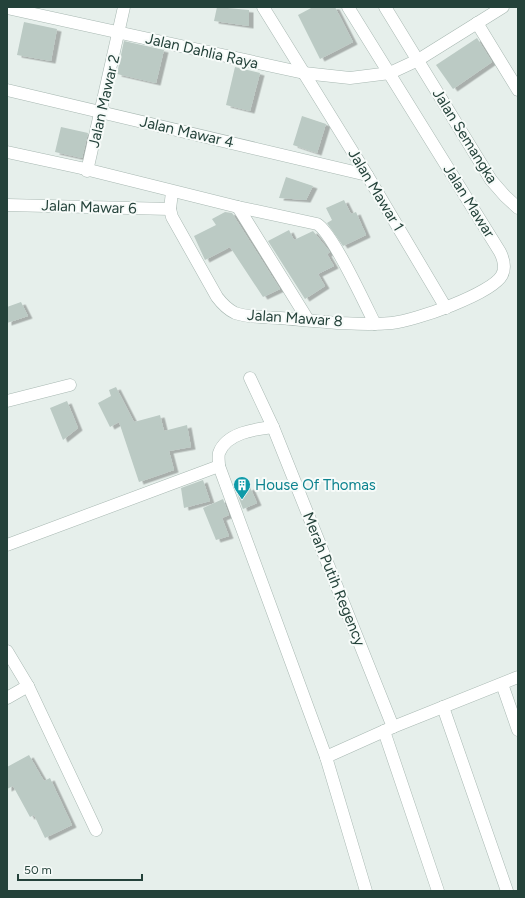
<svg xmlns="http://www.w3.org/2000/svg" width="525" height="898" font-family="Figtree,sans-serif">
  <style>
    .building { fill: #bbcac4; filter: url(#shadow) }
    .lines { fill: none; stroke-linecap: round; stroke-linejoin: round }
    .minor-casing { stroke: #a8b8b2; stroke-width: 13 }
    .minor { stroke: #fff; stroke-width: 12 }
    .labels { text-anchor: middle; stroke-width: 4; stroke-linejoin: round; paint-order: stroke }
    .street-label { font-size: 15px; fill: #24423a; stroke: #f7fbf9 }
    .culture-label { font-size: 15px; fill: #0d838f; stroke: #f7fbf9; text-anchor: start }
  </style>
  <defs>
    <filter id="shadow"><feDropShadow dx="4.5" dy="2.5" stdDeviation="0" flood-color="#0004"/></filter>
  </defs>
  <rect width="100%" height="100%" fill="#e6efeb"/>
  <!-- building -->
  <g class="building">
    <path d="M217 7 249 10V26L214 21Z"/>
    <path d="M313 7H335L353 42 320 59 298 15Z"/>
    <path d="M24 22 57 29 51 61 17 55Z"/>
    <path d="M477 38 492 62 453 89 436 65Z"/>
    <path d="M124 41 164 50 156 83 117 74Z"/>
    <path d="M235 67 260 73 250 111 226 105Z"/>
    <path d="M302 116 326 124 317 153 293 145Z"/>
    <path d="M61 127 88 133 82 158 55 152Z"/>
    <path d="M286 177 313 186 306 200 279 198Z"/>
    <path d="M344 200 351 214 356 212 366 235 343 246 327 223 332 220 326 208Z"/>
    <path d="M225 212 232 213 280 289 263 297 230 247 205 260 194 236 216 225 212 219Z"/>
    <path d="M289 230 294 240 313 231 330 252 327 254 334 266 318 274 325 286 305 299 268 241Z"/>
    <path d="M21 302 28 316 7 323V307Z"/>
    <path d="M116 387 134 422 160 415 164 431 187 425 191 447 169 451 174 470 139 482 119 422 110 427 98 403 111 396 109 390Z"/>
    <path d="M67 401 78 428 63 440 50 408Z"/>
    <path d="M203 480 210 501 184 508 181 488Z"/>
    <path d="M250 487 257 503 243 509 237 493Z"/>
    <path d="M223 499 229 515 222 518 229 536 216 540 203 508Z"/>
    <path d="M29 755 44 781 50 778 72 825 45 838 34 815 30 817 13 786 7 789V767Z"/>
  </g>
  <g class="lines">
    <defs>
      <g id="minor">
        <path d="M263 7 367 175 446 308"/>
        <path d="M385 7 491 180 505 196 518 208"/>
        <path d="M7 8 304 73 350 78 390 73 418 60 503 7"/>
        <path d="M477 23 518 90"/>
        <path d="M7 90 367 175"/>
        <path d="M7 152 81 168 238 207 317 224C332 232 365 304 375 324"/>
        <path d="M87 171 124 7"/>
        <path d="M172 192 170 209 172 217 217 297C223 305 227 309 235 313 249 318 266 317 280 318 316 321 357 326 392 323 414 321 492 294 502 275 506 267 504 260 500 252L348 7"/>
        <path d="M7 205 170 209"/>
        <path d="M238 207 308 320"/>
        <path d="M250 378 273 427 393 727 326 757"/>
        <path d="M7 401 70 385"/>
        <path d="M273 427C255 429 226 433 219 453 218 457 219 462 219 466L326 757 366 891"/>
        <path d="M7 545 219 466"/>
        <path d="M7 651 28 686 96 830"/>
        <path d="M502 684 518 730"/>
        <path d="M7 698 28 686"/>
        <path d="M443 707 507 891"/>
        <path d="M393 727 518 677"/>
        <path d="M384 731 438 891"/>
      </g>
    </defs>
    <!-- minor casing -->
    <use href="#minor" class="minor-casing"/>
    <!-- minor -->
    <use href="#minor" class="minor"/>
  </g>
  <!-- icons -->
  <defs>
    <symbol id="building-pin" viewBox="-11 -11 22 30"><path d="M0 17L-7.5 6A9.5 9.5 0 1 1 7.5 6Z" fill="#0f9aa8" stroke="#f7fbf9"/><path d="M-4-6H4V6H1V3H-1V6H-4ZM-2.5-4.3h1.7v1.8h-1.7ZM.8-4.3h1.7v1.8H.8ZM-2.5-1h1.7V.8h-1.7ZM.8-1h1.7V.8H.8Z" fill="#fff"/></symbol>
  </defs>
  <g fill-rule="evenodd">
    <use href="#building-pin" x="232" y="475" width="20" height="27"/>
  </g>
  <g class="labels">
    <!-- street labels -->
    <g class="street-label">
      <text transform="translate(202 51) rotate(13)" y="5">Jalan Dahlia Raya</text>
      <text transform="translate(104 101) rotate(-77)" y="5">Jalan Mawar 2</text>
      <text transform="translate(187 132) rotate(13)" y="5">Jalan Mawar 4</text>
      <text transform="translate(465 136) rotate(58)" y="5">Jalan Semangka</text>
      <text transform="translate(376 190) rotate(59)" y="5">Jalan Mawar 1</text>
      <text transform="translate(469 201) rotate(58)" y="5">Jalan Mawar</text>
      <text transform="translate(89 207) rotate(2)" y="5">Jalan Mawar 6</text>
      <text transform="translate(295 318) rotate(4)" y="5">Jalan Mawar 8</text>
      <text transform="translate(334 579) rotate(68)" y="5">Merah Putih Regency</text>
    </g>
    <!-- culture labels -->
    <g class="culture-label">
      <text x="255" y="490">House Of Thomas</text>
    </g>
  </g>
  <!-- border -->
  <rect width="525" height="898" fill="none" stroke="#24423a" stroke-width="16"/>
  <!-- scale -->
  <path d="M18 874v6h124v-6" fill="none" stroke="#24423a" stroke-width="2"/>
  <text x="24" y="874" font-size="12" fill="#24423a" stroke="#f7fbf9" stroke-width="3" paint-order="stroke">50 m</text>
</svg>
